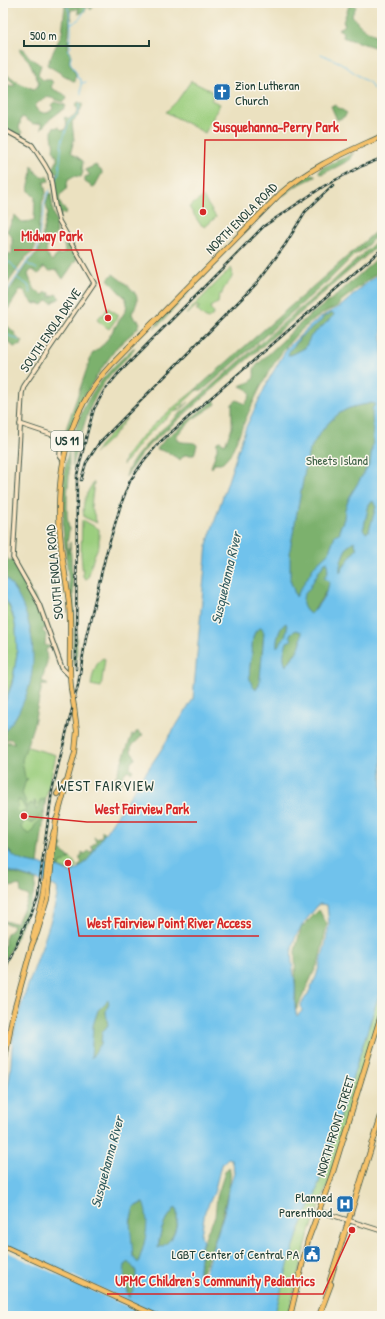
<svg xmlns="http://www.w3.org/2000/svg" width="385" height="1319" font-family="'Patrick Hand',sans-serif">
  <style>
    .green { fill: #9bce7e; stroke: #5d8659 }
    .forest { fill: #7cb16d; stroke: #4e7750 }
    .water { fill: #70c2ec; stroke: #488090; fill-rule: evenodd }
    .pier { fill: #ebe1c0 }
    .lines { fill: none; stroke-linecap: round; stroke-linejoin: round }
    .stream { stroke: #70c2ec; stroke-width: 1 }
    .secondary-casing { stroke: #3e5649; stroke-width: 5.5 }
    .primary-casing { stroke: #3e5649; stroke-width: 6 }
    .secondary { stroke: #fbe6c4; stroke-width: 3.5 }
    .primary { stroke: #f5c16b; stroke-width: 4.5 }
    .rail-casing { stroke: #1f3d34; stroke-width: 2.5 }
    .rail { stroke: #fbf7ec; stroke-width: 1; stroke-dasharray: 3; stroke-linecap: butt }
    .primary-bridge-casing { stroke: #3e5649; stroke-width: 6; stroke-linecap: butt }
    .primary-bridge { stroke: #f5c16b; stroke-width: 4.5 }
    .labels { text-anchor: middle; stroke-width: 3; stroke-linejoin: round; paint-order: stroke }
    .shield { fill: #fbf7ec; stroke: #61756b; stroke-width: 1 }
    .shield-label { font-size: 12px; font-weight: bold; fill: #1f3d34 }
    .poi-label { font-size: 13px; fill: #1f3d34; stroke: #fbf7ec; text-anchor: end }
    .street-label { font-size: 13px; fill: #1f3d34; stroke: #fbf7ec }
    .park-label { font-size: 13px; fill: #3e6146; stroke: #fbf7ec }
    .water-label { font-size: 14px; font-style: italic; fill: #335e62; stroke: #fbf7ec }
    .quarter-label { font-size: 15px; letter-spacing: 1px; fill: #1f3d34; stroke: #fbf7ec }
    .leader { fill: none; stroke: #d62828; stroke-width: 1.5 }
    .callout-dot { fill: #d62828; stroke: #fbf7ec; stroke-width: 1.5 }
    .callout-label { font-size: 14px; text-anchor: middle; font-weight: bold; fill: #d62828; stroke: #fbf7ec; stroke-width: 3; stroke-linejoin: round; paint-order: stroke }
  </style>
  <rect width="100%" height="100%" fill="#fbf7ec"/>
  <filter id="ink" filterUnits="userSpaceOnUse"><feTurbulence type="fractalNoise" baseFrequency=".025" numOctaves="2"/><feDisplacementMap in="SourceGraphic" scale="8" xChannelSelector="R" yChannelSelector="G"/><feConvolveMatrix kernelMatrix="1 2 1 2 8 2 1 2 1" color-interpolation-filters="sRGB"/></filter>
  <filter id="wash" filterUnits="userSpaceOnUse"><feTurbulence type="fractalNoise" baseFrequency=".012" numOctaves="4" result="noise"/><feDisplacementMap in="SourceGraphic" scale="16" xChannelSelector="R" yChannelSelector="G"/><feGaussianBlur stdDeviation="0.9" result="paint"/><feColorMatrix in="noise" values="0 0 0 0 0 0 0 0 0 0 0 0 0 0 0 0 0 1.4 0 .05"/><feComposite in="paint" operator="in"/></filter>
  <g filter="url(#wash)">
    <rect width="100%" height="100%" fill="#ebe1c0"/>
    <!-- green -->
    <g class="green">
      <path d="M191 81 213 92 214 94 211 100 220 104 205 133 166 112 177 101Z"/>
      <path d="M203 197 216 217 205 227 200 224 189 207Z"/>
      <path d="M231 268C237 280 223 284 222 294L219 295 218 303 213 305 210 308 214 313 212 316 208 319C203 317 200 313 196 309L200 307 196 306 189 313 186 314Z"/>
      <path d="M108 308 119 315 109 329 97 320 101 315H103Z"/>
      <path d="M195 390H197L184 402 183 405 179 406 177 409H180L189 402 181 410 173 412 142 440 123 465C125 445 179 403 195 390Z"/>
      <path d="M126 418H127L112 437 94 454 100 445Z"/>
      <path d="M94 482 91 506 97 523 84 517C81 505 87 491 94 482Z"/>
      <path d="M83 520 99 529V545L94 556 88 578 85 579 83 576 81 554 82 521Z"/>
      <path d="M3 596C7 600 9 607 11 612 24 645 14 677 3 708V657L6 642 3 630Z"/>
      <path d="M103 658 105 659 101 687 91 685C93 676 94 664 103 658Z"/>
      <path d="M3 740 56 755 46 798 37 864C22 863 10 857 3 843Z"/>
      <path d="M68 857 72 859 77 867 73 871 66 870 58 867Z"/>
      <path d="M382 985V1006L352 1104 331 1176 308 1237 288 1316H274L290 1258 300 1228 315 1195Z"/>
    </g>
    <!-- forest -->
    <g class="forest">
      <path d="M64 3H65C76 19 63 46 71 55L69 61 76 74 75 82 47 65 62 33 65 6Z"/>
      <path d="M67 3H94V5L91 10 88 6 84 12 78 14V7L75 10 72 9 70 14 72 20Z"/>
      <path d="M350 3H353L356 7 352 15C358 26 370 34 382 37V54L381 51 377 48 342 37 343 32 338 29 343 27 345 24 343 22Z"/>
      <path d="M21 49H24C27 56 34 61 41 65L38 75 43 80H51L53 83 51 87C56 93 65 91 67 99L64 102C49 99 48 92 35 106L36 109C43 114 46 115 53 109L52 105 55 102 65 105 66 107 50 119 41 129 42 124 40 123 33 124 23 117 21 118 19 129 22 132 21 136 3 127V84L14 86 16 85 7 77 8 75 19 83 34 89 37 87 39 83 29 61 19 50Z"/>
      <path d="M78 102 83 104 78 116 72 122 74 140 71 151 72 153 83 161 82 169 83 172 81 177 74 176 68 179 66 190 60 195 59 200 62 207 67 211 65 214 61 213 60 219 57 210 54 184 58 174 57 172H52L51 170C57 163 60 159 53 150 55 142 50 136 53 128L58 127 62 130H65L67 124 64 118 66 117 69 119 77 113 78 109 75 106Z"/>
      <path d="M334 105 347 113 344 117 337 120 331 106Z"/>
      <path d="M354 153C354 153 350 158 350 159 347 162 324 174 320 174L319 172 321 168Z"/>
      <path d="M96 165 99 169 102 171V173L95 186 93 187 85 182V177L90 175 85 170Z"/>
      <path d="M32 166C38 174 36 176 48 177L49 181 44 182 46 193 42 203V215L39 223 38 239 33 252 26 257 3 290V274L4 270 3 268V252L4 254H12V237L7 231 15 215 22 222 34 221 35 197C25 189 29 188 31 177 32 173 31 170 32 166Z"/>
      <path d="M310 174 315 175V177L296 186 283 196 287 191Z"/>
      <path d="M51 193 53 211 57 224 55 227 57 233C48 242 41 250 52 261L57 255 63 254 65 252 64 244 69 240 78 257 63 279 57 270 50 271 43 267 41 272 38 274 33 270H31L28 274C29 279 33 285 35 290L43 295 46 292 50 293V297L56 294 60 298 52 303 48 300 43 305 38 303 35 304C28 301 27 293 21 289L10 306 3 320V300L29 261 38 253 48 213 46 204 49 194Z"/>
      <path d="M382 226V231L371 241 363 250 354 255 331 278 203 390H195Z"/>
      <path d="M382 235V242L149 445 138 458 126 477C130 459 146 446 158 433L289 318 333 281 363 254Z"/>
      <path d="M382 254V269L341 301C338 308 333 308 327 311 321 314 304 327 300 331 266 365 250 410 231 453L222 463H215L212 468 211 467 217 449V442L220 441 225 444 232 428V404L237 400 245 404C253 393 251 391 240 386 244 383 253 383 254 377 255 373 253 371 255 367L306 318 337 295Z"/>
      <path d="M217 261 162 322 154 328 160 319Z"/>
      <path d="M113 274C120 280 137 290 137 299 138 304 133 309 132 314L135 320H138L140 323 137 329 117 347 100 371 80 403 64 445 63 443 67 426 92 354 105 343 126 310 127 303 125 297 120 293 108 279Z"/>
      <path d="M332 313H334V315L324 325 311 336 305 348 290 355H288V352L298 342 299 338 319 322 324 315H329Z"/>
      <path d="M3 322 14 332 18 339 23 341 21 345 14 347 3 337Z"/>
      <path d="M133 348H135L134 350C125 360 114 369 106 380 87 405 81 435 73 466 69 433 85 398 106 375 115 365 124 357 133 348Z"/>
      <path d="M214 400 216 404 193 419 177 435C176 447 192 439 197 445L194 455H184L180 460 169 453 157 449 165 439Z"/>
      <path d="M371 403 375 404 373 414V440L370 463 350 496 345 509 344 519 340 528V533L335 535 329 552 315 565 296 597 290 580V549L308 454C316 436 333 412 353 407 359 405 365 405 371 403Z"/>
      <path d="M69 448V478L67 495V516L69 530 67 544 68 554 70 542 77 650 76 665 75 666 72 661 74 628 63 529 64 472Z"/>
      <path d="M373 501 376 507 369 531 366 533 363 529 364 526 369 504Z"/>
      <path d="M354 541 357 549 354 552 340 572C338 564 346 544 354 541Z"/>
      <path d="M3 552 9 561 12 559 30 589 29 590 31 595 33 594C39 605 42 617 46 628L42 630 46 634 45 645 51 647 46 649 47 662 42 681 48 685H42L34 723 22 760 25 778 28 779 26 780 22 793 27 805 25 809 21 801 18 800 17 811 22 815V811H25L31 803 34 805 35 804 34 801H35L36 805 35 807 36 810 39 808 40 800 45 799 44 815 42 811V815L32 823 25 820 21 827 24 831 30 834 32 832 35 825 44 817 38 864 22 861 14 857 3 843V746L7 743H15L11 739H6L3 742V735L5 730 16 717 31 676 32 648 31 632 27 618 16 591 3 575V571L5 568 3 564Z"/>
      <path d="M327 561 328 562 327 578 329 581 330 585 314 610 312 613 310 614C303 609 301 602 304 595 306 592 309 590 310 587 315 578 319 569 327 561Z"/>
      <path d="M286 623C290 632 283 641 277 648 276 641 279 627 286 623Z"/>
      <path d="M260 628H262L264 632 260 678 259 685 255 690C245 681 251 662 252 651 252 645 252 638 255 632 256 630 258 629 260 628Z"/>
      <path d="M296 630 302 632 300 646 298 652 295 653 286 666C282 658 282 644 291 639L290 635 291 633Z"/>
      <path d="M136 732H139L140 734 143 735 131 747V751L134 755 135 759 131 762 130 767 133 771 131 773 128 770 123 775V778L124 780 122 781V783H119L115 779 132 735H135Z"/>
      <path d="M102 831 104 832V836L94 853 92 854V857L79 869V865L82 862 80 860V856H82V852L85 854 88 851 92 852 93 848 91 846 96 842 94 837 98 839 102 835Z"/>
      <path d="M61 844 63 846 60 850 69 857V859L64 863 63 862 57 867 55 866C55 860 58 855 57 848Z"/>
      <path d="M3 869 12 873 36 880 35 890 28 911 3 966V946L5 945V939L8 932H10L13 926 3 922V921L17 923 29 896 21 893 20 885 4 888Z"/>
      <path d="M319 910 327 924 323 944 319 961 296 1010 295 951 301 928Z"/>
      <path d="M108 1000 109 1003 106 1012 108 1025 102 1033 101 1044 91 1059 93 1025 98 1010Z"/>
      <path d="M229 1167C232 1176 229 1186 227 1195 221 1223 213 1248 201 1274L199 1271 202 1246 207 1232 215 1217 217 1197 225 1172Z"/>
      <path d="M144 1202 148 1219 146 1237 138 1264C127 1250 129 1223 134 1207Z"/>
      <path d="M177 1206C178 1222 176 1242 158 1248 161 1228 163 1222 177 1206Z"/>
      <path d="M129 1262C131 1264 134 1267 135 1270 139 1278 135 1292 129 1298L124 1273 125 1265Z"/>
    </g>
    <!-- water -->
    <g class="water">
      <path d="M382 271V985L315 1195 300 1228 290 1258 274 1316H3V1106C5 1095 9 1084 10 1073 12 1060 11 1046 14 1033 20 1004 32 975 42 947 45 937 60 895 57 888 55 884 12 873 3 869V843C15 866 34 862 56 867 61 868 65 871 70 873 81 869 91 858 95 848L159 753 193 699 207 544 246 427 269 379 287 348 312 324 324 315 341 306 368 282ZM332 313 334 314V315L324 325 311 336 305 348C300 350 292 356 288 355 289 348 297 345 299 338L321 321 324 316H327ZM371 403 375 404 372 409 373 440 370 463 350 496 345 509 344 519 340 528V533L336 534 335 535 329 552 315 565 296 597 290 580V549L308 454C316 436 333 412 353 407 359 405 365 405 371 403ZM373 501 376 507 369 531 366 533 363 529 364 526 369 504ZM354 541 357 549C350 555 346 565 340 572 339 563 345 545 354 541ZM327 561 328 572 324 578 329 581C330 590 318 606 312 613L310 614C303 609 301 603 304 595 306 592 309 590 310 587 315 578 319 569 327 561ZM286 623C290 631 283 641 277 647 276 640 279 627 286 623ZM260 628H262L264 633 260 678 259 685 256 690C245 681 251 662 252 651 252 645 252 638 255 632 256 630 258 629 260 628ZM296 630 302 632C301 636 302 641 300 645 300 648 289 663 286 666 282 657 284 651 287 642L292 640 290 635 291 633ZM319 904 327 905 329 924 325 946 316 977 308 994 301 1004 302 1011 297 1016C293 1005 296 995 295 983 294 972 290 960 292 949 295 931 308 918 319 904ZM108 1000 109 1003 106 1012 108 1025 102 1033 101 1044 91 1058 93 1025 98 1010ZM228 1158 231 1159 234 1172 228 1192 224 1213 205 1272 198 1279 201 1247 203 1241 201 1235 205 1211 214 1193 221 1165ZM143 1202C151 1222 145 1244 138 1263L133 1257 130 1222 134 1207ZM176 1207C180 1221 175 1243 158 1248 160 1229 164 1221 176 1207ZM129 1262 136 1271V1283L129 1298C125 1289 123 1275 125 1265Z"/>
      <path d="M3 575C30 603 40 654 28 690 25 699 20 710 15 718 11 724 6 728 3 735V708L12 684 17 654 16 630 14 619 9 605 3 596Z"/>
    </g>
    <!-- pier -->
    <path class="pier" d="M3 1244 161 1316H148L3 1250Z"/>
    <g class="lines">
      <!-- stream -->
      <g class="stream">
        <path d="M66 3C71 11 73 36 69 43L71 47 68 50 71 56 70 62 77 74V78L81 79V94"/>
        <path d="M71 24C81 20 84 13 87 3"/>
        <path d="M321 54 341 63 367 82"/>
        <path d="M369 82 373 89"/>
        <path d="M82 83 86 82"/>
        <path d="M54 188 59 172 62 141 70 120 78 114 80 103"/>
        <path d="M3 261 11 263 19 273"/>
        <path d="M26 263 37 269"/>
        <path d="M17 278 28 285 31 293"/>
        <path d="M3 297 29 259 37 252 41 223 44 214V206L47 195 50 190"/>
        <path d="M3 333 19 340"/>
      </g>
    </g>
  </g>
  <g filter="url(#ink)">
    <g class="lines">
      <defs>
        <g id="secondary">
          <path d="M3 129 32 145 45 165 50 174 55 206 59 221 94 283 24 386 22 393 13 558 39 604 62 668 70 676"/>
          <path d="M20 424 53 435C63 440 60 447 60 456L63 460"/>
          <path d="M319 1211 382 1231"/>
        </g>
        <g id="primary">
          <path d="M71 688C68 660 72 632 69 603 67 584 63 565 61 546 54 479 64 415 111 365L281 193C312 166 345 153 382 136"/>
          <path d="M57 794 65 783"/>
          <path d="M56 822 75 752 77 731 74 707"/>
          <path d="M33 938 44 892 49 851 54 831"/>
          <path d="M3 1071 12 1018 32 945 37 933 48 897 56 820"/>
          <path d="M3 1246 157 1316"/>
          <path d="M330 1280 382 1113"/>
          <path d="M290 1316 308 1240 332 1175 382 1012"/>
          <path d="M319 1316 331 1284"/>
        </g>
      </defs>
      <!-- secondary casing -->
      <use href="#secondary" class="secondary-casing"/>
      <!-- primary casing -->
      <use href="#primary" class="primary-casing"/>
      <!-- secondary -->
      <use href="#secondary" class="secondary"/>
      <!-- primary -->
      <use href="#primary" class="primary"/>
      <defs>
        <g id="rail">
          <path d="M81 480 86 463 99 443 256 284 285 245 305 212 333 185"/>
          <path d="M76 669 77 475 88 430 94 409 104 391 118 374 264 226 324 186 362 166 382 158"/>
          <path d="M3 973 32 910 38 894 52 791 78 685 86 637 106 554 121 504 130 481 145 459 160 442 382 249"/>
        </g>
      </defs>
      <!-- rail casing -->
      <use href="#rail" class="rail-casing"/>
      <!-- rail -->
      <use href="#rail" class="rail"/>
      <defs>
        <path id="primary-bridge" d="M71 688 74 707"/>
      </defs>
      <!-- primary-bridge casing -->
      <use href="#primary-bridge" class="primary-bridge-casing"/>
      <!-- primary-bridge -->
      <use href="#primary-bridge" class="primary-bridge"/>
    </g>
  </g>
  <!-- icons -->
  <defs>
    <symbol id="church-square" viewBox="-11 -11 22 22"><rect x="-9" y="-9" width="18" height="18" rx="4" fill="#1f6fb2" stroke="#fbf7ec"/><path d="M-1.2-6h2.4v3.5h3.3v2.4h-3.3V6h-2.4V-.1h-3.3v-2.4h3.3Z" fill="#fff"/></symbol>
    <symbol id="hospital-square" viewBox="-11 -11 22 22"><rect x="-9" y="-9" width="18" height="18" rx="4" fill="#1f6fb2" stroke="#fbf7ec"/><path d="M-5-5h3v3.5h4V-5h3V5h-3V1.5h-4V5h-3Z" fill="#fff"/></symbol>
    <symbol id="civic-square" viewBox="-11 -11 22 22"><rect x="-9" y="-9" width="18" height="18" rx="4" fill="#1f6fb2" stroke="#fbf7ec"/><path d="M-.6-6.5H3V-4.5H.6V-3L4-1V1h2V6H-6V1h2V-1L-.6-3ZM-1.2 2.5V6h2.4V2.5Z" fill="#fff"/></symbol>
  </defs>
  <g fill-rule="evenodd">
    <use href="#church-square" x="212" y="82" width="20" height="20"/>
    <use href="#hospital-square" x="335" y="1194" width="20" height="20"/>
    <use href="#civic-square" x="302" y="1244" width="20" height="20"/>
  </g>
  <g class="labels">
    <!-- shield labels -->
    <rect class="shield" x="51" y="431" width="32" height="20" rx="3"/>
    <g class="shield-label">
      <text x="67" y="445">US 11</text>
    </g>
    <!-- poi labels -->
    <g class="poi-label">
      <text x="235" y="90" text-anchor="start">Zion Lutheran<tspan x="235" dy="15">Church</tspan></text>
      <text x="332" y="1202">Planned<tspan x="332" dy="15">Parenthood</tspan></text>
      <text x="299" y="1259">LGBT Center of Central PA</text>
    </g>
    <!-- street labels -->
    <g class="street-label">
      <text transform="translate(241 218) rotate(-45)" y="5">NORTH ENOLA ROAD</text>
      <text transform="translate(50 330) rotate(-56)" y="5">SOUTH ENOLA DRIVE</text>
      <text transform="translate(54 572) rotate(-95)" y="5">SOUTH ENOLA ROAD</text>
      <text transform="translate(335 1126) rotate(-73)" y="5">NORTH FRONT STREET</text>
    </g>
    <!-- park labels -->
    <g class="park-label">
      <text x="337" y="465">Sheets Island</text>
    </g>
    <!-- water labels -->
    <g class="water-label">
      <text transform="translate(226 578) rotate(-77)" y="5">Susquehanna River</text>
      <text transform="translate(107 1162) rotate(-75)" y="5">Susquehanna River</text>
    </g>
    <!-- quarter labels -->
    <g class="quarter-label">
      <text x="106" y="791">WEST FAIRVIEW</text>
    </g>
  </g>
  <!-- callouts -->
  <path class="leader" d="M203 212L205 140H347M108 318L91 250H14M24 816L87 822H197M68 863L79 936H259M352 1230L323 1294H107"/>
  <g class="callout-dot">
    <circle cx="203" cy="212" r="4"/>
    <circle cx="108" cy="318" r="4"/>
    <circle cx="24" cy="816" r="4"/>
    <circle cx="68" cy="863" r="4"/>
    <circle cx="352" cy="1230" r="4"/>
  </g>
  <g class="callout-label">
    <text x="276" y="132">Susquehanna-Perry Park</text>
    <text x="52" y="241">Midway Park</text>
    <text x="142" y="814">West Fairview Park</text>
    <text x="169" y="928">West Fairview Point River Access</text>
    <text x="215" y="1286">UPMC Children's Community Pediatrics</text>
  </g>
  <!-- margin -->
  <rect width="385" height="1319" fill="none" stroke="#fbf7ec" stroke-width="16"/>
  <!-- scale -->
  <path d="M24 40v6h125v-6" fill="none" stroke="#1f3d34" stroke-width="2"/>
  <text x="30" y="40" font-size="12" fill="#1f3d34" stroke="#fbf7ec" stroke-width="3" paint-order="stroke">500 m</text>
</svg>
